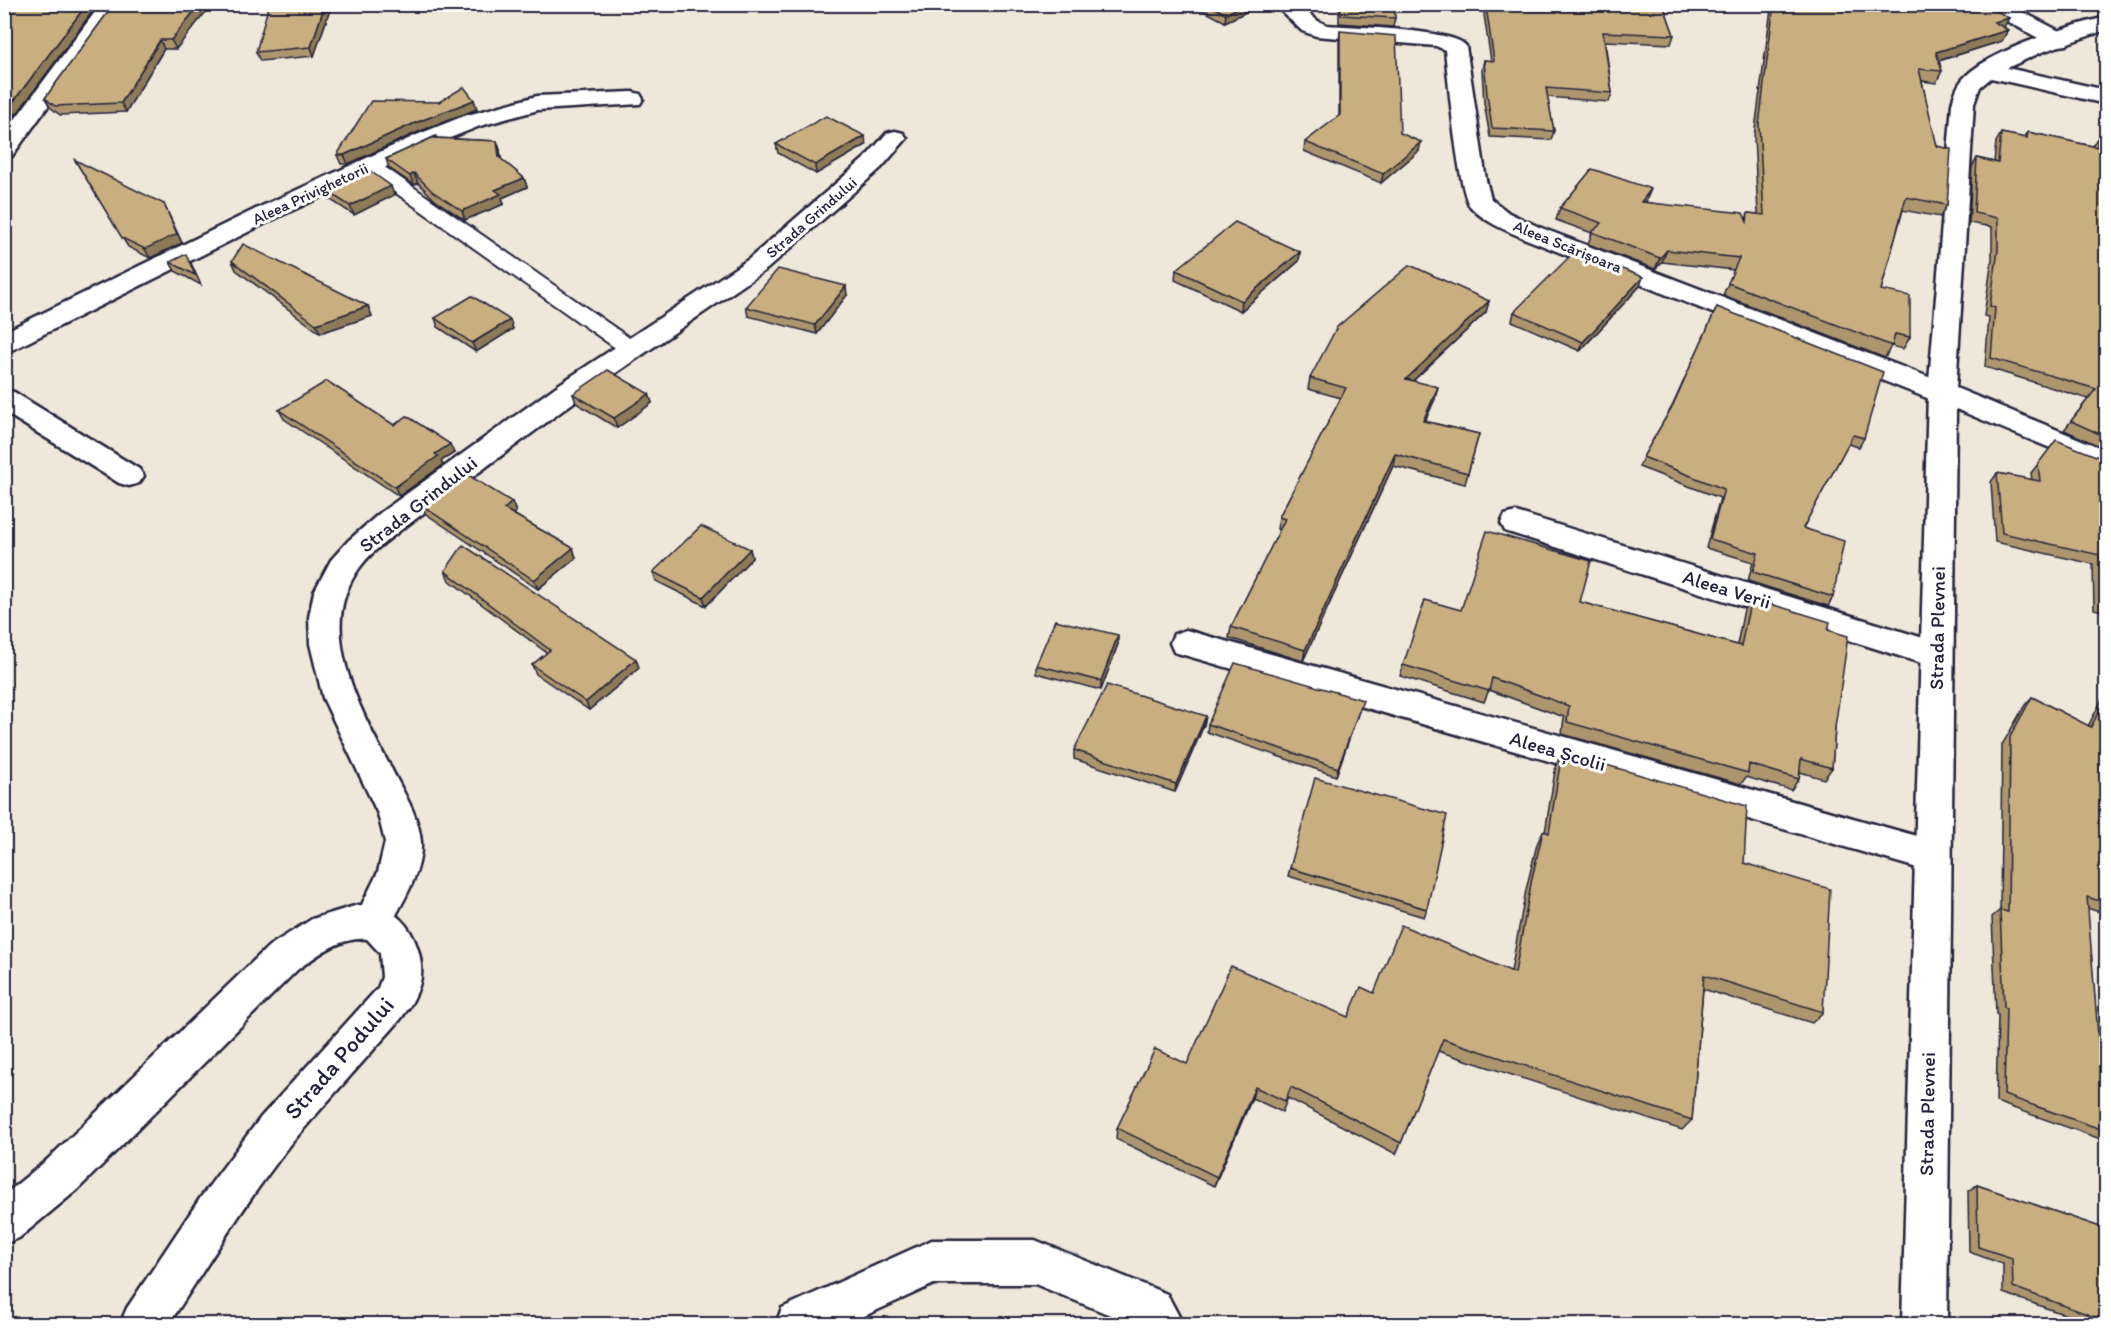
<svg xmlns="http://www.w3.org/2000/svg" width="2111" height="1329" font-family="Itim,sans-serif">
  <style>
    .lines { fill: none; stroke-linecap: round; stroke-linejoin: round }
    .lane-casing { stroke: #22223b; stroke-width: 4 }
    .street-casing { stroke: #22223b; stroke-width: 5 }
    .secondary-casing { stroke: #22223b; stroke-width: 5 }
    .lane { fill: #fff; fill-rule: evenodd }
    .street { fill: #fff; fill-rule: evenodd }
    .secondary { fill: #fff; fill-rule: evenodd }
    .wall { fill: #ad966d; stroke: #22223b; stroke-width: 1.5 }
    .shaded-wall { fill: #8d7a59; stroke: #22223b; stroke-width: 1.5 }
    .building { fill: #c9ae7f; stroke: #22223b; stroke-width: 1.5 }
    .labels { text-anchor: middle; stroke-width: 6; stroke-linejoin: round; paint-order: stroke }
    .far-street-label { font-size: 16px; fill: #22223b; stroke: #fff }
    .street-label { font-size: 20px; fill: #22223b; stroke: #fff }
    .near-street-label { font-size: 24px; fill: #22223b; stroke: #fff }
  </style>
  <rect width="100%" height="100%" fill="#efe7d9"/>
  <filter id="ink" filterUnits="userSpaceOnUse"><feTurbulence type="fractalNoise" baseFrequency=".0167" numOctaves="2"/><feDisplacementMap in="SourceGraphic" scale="12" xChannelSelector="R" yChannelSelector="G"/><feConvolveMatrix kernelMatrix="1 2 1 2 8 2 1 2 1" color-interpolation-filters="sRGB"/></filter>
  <g filter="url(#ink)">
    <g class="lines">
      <defs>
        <path id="lane" d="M369 159 376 161 638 344 642 349 638 354 631 356 624 354 362 169 360 165 362 161Z"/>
        <g id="street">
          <path d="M101 4H122L12 156 4 158V134Z"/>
          <path d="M1274 4H1297L1318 21 1327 25C1352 27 1454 29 1466 46L1486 180 1491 199 1509 213 1539 227 1952 386 1956 393 1952 400 1942 402 1932 400 1521 237C1503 229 1483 221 1470 206 1458 190 1448 76 1445 50L1436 46 1316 36 1302 31Z"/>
          <path d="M1980 4H2007L2067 35 2070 40 2067 45 2059 46 2051 45 1983 8Z"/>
          <path d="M632 92 640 94 643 99 640 104 538 110 480 126 435 144 280 216 14 349 4 352V332L262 206 419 134 464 116 537 96Z"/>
          <path d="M895 131 903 133 907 138 881 168 767 269 578 399 402 529C385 542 367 555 356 573 316 634 363 715 392 770 403 792 419 816 421 842 423 873 399 908 385 935L372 940 359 935 353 923 378 872 385 842 378 814 323 698 310 644 309 617 314 592 331 560 348 541 380 513 558 385 749 259 865 158 887 133Z"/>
          <path d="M4 390 14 392 139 469 144 476 139 483 129 486 119 483 4 412Z"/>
          <path d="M1516 512 1949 646 1953 655 1949 664 1937 668 1505 531 1501 523 1505 515Z"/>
          <path d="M1186 630 1931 840 1944 845 1949 856 1944 867 1931 872 1174 652 1170 643 1174 634Z"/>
          <path d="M932 1240H1035L1167 1294 1183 1324H1132L1035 1284H934L847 1324H776L782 1308Z"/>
        </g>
        <g id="secondary">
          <path d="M2106 17V30L2042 52 2007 68 2106 90V104L1991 78 1980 87 1974 104 1956 388 2106 450V471L1956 409 1947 1324H1902L1928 393 1952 104C1954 95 1957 86 1963 79 1987 51 2069 26 2106 17Z"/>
          <path d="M358 905C371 906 389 908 400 919 416 934 426 964 419 986 411 1011 392 1029 375 1048 347 1080 318 1111 291 1144 246 1201 208 1264 169 1324H120L127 1308 201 1197 261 1117 378 988 382 977 380 953 367 939C340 937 318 955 297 970L77 1190 19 1238 4 1244V1195L47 1160 269 946 312 919Z"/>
        </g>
      </defs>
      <!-- lane casing -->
      <use href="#lane" class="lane-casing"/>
      <!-- street casing -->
      <use href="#street" class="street-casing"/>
      <!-- secondary casing -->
      <use href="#secondary" class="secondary-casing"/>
      <!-- lane -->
      <use href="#lane" class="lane"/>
      <!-- street -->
      <use href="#street" class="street"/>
      <!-- secondary -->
      <use href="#secondary" class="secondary"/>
    </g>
    <!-- wall -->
    <g class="wall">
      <path d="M4 4 95 8 16 115 4 114Z"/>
      <path d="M114 4H212L176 49H164L126 112 60 115 50 107 45 98Z"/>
      <path d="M332 4 314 56 260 61 256 52Z"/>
      <path d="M1191 4H1263L1225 22Z"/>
      <path d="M1339 4H1394L1395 18 1393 27 1339 23Z"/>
      <path d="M1506 4H1663L1674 35 1671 44 1605 41 1612 93 1609 102 1547 97 1554 131 1551 140 1490 137 1484 103 1482 69 1484 60 1491 61 1484 15 1486 6 1507 7Z"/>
      <path d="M1773 4H1985L2004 27 2008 30 2002 41 1939 61 1942 71 1936 83 1922 81 1947 205 1940 217 1903 210 1881 290 1910 337 1903 349 1891 346 1885 358 1723 295 1734 270 1662 262 1655 269 1588 244 1592 233 1556 220 1560 208 1646 201 1645 202 1746 219 1748 213 1758 214 1754 137 1771 9Z"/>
      <path d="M2013 4H2070L2027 12Z"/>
      <path d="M1340 31 1400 133 1419 151 1381 183 1304 151 1305 142 1339 116V40Z"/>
      <path d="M474 100 477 109 418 132 348 164H341L337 155 439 102Z"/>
      <path d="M2028 132 2092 146 2098 137 2106 139V449L2064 430 2088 399 1985 367 1989 317 1984 316 1992 259V227L1969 223 1972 167 1977 158 1994 162 1996 142 2001 133 2024 138Z"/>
      <path d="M436 136 437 138 497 141 500 150 501 159 524 178 527 187 502 198 504 204 465 220 435 200 418 183 414 185 389 168 386 159Z"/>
      <path d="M776 144 866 145 816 174 778 153Z"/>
      <path d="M75 160 168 213 182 243 150 258 128 247Z"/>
      <path d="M322 188 394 195 354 215 326 197Z"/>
      <path d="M1300 252 1299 261 1241 311 1175 280 1176 270Z"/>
      <path d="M232 261 368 306 372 316 320 333 236 270Z"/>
      <path d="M170 262 191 263 201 285 175 271Z"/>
      <path d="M1640 286 1580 351 1512 321 1514 312Z"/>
      <path d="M847 295 817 334 748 316 746 307Z"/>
      <path d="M1489 301 1486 312 1413 381 1435 399 1425 421 1479 434 1465 484 1393 466 1303 661 1229 638 1231 627 1280 530 1277 529 1279 517 1341 398 1308 389 1310 378Z"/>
      <path d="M1717 307 1864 438 1859 447 1848 444 1803 528 1833 597 1828 606 1748 581 1753 562 1706 548 1720 498 1639 467 1643 457 1672 407Z"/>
      <path d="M435 318 510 320 513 329 476 352 438 327Z"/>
      <path d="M573 394H649L652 403 617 428 576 403Z"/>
      <path d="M279 410 394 425 454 453 441 461 443 465 399 496 284 419Z"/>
      <path d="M2106 460V612L2094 609 2093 564 1995 542 1991 482 1997 473 2032 480 2031 473 2038 464Z"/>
      <path d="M512 502 516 512 513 514 573 548 576 558 538 589 426 514 421 505Z"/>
      <path d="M750 549 752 558 706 606 656 581 653 572Z"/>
      <path d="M445 571 636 659 639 668 589 710 536 674 532 665 547 653 449 580Z"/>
      <path d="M1751 598 1828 630 1835 728 1832 768 1824 779 1800 772 1799 779 1791 790 1746 777 1741 784 1562 734 1564 717 1489 690 1484 702 1400 676 1403 665 1461 610 1580 602 1737 645 1744 609Z"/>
      <path d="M1118 644 1101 690 1036 673V665Z"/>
      <path d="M2106 692V806L2098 823 2106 826V914L2087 908 2099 1048 2106 1051V1141L1996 1102 1998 1015 1996 1014 1992 917 2000 910 2002 745 2025 705 2032 697 2088 726Z"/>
      <path d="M1360 708 1336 776 1207 732 1208 724Z"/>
      <path d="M1206 716 1204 725 1175 792 1074 759V750Z"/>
      <path d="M1562 752 1744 863 1823 1012 1812 1023 1703 989 1692 1120 1682 1130 1438 1051 1401 1143 1396 1154 1288 1098 1282 1112 1252 1098 1214 1186 1116 1139 1117 1128 1187 1064 1348 1017 1374 993 1511 971 1526 890 1537 844 1543 831 1545 832 1556 765Z"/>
      <path d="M1290 868 1427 909 1424 917 1288 876Z"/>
      <path d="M1977 1185 2106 1229V1324H2092L2003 1293V1264L1969 1252 1968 1191Z"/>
    </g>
    <!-- shaded-wall -->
    <g class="shaded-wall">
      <path d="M87 4H93L95 8 16 115 10 106Z"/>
      <path d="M200 4H212L176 49 171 40Z"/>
      <path d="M325 4H332L314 56 311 47Z"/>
      <path d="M1245 4H1263L1225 22 1226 14Z"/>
      <path d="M2030 4H2070L2027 12Z"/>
      <path d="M2009 18 2003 29 1994 22Z"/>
      <path d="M2008 30 2002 41 1931 63 1936 52Z"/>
      <path d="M160 40 164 49 126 112 121 103Z"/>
      <path d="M474 100 477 109 418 132 348 164 344 155 415 123Z"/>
      <path d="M865 136 866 145 816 174 815 165Z"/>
      <path d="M497 141 500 150 502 166 499 157Z"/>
      <path d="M1421 142 1419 151 1381 183 1383 174Z"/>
      <path d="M414 173 418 183 414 185 410 176Z"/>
      <path d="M524 178 527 187 502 198 504 204 465 220 462 211 495 190Z"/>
      <path d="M391 186 394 195 354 215 350 206Z"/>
      <path d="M1651 189 1646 201 1636 214 1641 202Z"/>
      <path d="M164 204 182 243 150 258 145 249Z"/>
      <path d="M1667 250 1662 262 1655 269 1660 258Z"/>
      <path d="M1300 252 1299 261 1241 311 1242 301Z"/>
      <path d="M1643 277 1640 286 1580 351 1583 342Z"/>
      <path d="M846 286 847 295 817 334 815 325Z"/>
      <path d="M1489 301 1486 312 1403 390 1406 379Z"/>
      <path d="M368 306 372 316 320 333 316 324Z"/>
      <path d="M510 320 513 329 476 352 472 343Z"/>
      <path d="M1438 387 1435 399 1420 432 1423 421Z"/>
      <path d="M649 394 652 403 617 428 614 418Z"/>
      <path d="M450 444 454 453 441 461 443 465 399 496 395 487 435 454Z"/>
      <path d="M1395 454 1393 466 1303 661 1305 650Z"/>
      <path d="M512 502 516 512 507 518 504 509Z"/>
      <path d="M573 548 576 558 538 589 534 580Z"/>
      <path d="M750 549 752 558 706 606 703 597Z"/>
      <path d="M1118 635V644L1101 690V681Z"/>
      <path d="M636 659 639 668 589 710 586 702Z"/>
      <path d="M1363 700 1360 708 1336 776 1338 768Z"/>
      <path d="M1206 716 1204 725 1175 792 1176 784Z"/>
      <path d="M1255 1087 1252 1098 1214 1186 1217 1177Z"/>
    </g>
    <!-- building -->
    <g class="building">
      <path d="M4 4H87L10 106 4 105Z"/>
      <path d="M114 4H200L171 40H160L121 103 55 106 45 98Z"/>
      <path d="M269 4H325L311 47 256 52Z"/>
      <path d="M1208 4H1245L1226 14Z"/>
      <path d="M1341 4H1394L1395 18 1341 15Z"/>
      <path d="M1511 4H1663L1674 35 1603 32 1612 93 1546 88 1554 131 1492 128 1487 94 1484 60 1494 61 1486 6 1512 7Z"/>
      <path d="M1774 4H1985L2009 18 1994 22 2008 30 1936 52 1942 71 1919 69 1937 146 1951 149 1947 205 1906 197 1881 290 1910 296V337L1895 334 1892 346 1728 283 1739 258 1667 250 1660 258 1592 232 1602 223 1560 208 1592 169 1651 189 1641 202 1743 213 1747 222 1748 213 1764 215 1759 125Z"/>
      <path d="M1340 31 1396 36 1400 133 1421 142 1383 174 1305 142 1340 115Z"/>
      <path d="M464 87 474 100 415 123 344 155H337L371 101 439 102Z"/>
      <path d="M826 116 865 136 815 165 776 144Z"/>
      <path d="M2028 132 2097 147 2098 137 2106 139V437L2071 421 2096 389 1991 358 1995 308 1990 306 1998 250V218L1974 213 1977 158 1998 163 2001 133 2027 138Z"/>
      <path d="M436 136 434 138 497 141 499 157 524 178 495 190 501 194 462 211 432 191 414 173 410 176 386 159Z"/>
      <path d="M75 160 164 204 177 234 145 249 122 238Z"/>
      <path d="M366 168 391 186 350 206 322 188Z"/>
      <path d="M1235 222 1300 252 1242 301 1176 270Z"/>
      <path d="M243 244 368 306 316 324 232 261Z"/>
      <path d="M1575 251 1643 277 1583 342 1514 312Z"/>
      <path d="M186 254 195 275 170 262Z"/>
      <path d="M1410 265 1489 301 1406 379 1438 387 1423 421 1479 434 1468 473 1395 454 1305 650 1231 627 1285 519 1279 517 1346 388 1310 378 1337 327Z"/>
      <path d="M778 269 846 286 815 325 746 307Z"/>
      <path d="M472 296 510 320 472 343 435 318Z"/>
      <path d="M1717 307 1883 372 1864 438 1853 435 1803 528 1844 541 1833 597 1753 572 1758 553 1710 539 1724 489 1643 457 1672 407Z"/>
      <path d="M608 370 649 394 614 418 573 394Z"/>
      <path d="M327 381 394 425 407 416 450 444 435 454 438 456 395 487 279 410Z"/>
      <path d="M2056 440 2106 460V601L2102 600 2100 555 2002 533 1997 473 2040 481 2038 464Z"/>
      <path d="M465 473 512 502 504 509 573 548 534 580 421 505Z"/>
      <path d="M701 526 750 549 703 597 653 572Z"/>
      <path d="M1487 531 1591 561 1580 602 1741 646 1751 598 1830 622 1828 630 1848 636 1835 728 1832 768 1801 759 1799 779 1749 764 1748 773 1567 722 1569 706 1492 678 1489 691 1403 665 1425 600 1461 610Z"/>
      <path d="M463 545 636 659 586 702 532 665 550 650 445 571Z"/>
      <path d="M1055 620 1118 635 1101 681 1036 665Z"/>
      <path d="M1235 663 1363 700 1338 768 1208 724Z"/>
      <path d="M1107 685 1206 716 1176 784 1074 750Z"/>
      <path d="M2032 697 2091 727 2106 698V806L2098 823 2106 826V903L2087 897 2099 1048 2106 1051V1131L2004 1095 2006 1008 2004 1007 2000 910 2008 912 2010 737Z"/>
      <path d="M1562 752 1747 806 1744 863 1830 889 1823 1012 1704 975 1692 1120 1443 1039 1401 1143 1291 1087 1285 1101 1255 1087 1217 1177 1117 1128 1155 1049 1187 1064 1231 966 1348 1017 1361 987 1374 993 1401 925 1515 973 1532 878 1543 831 1549 833Z"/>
      <path d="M1315 778 1447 815 1427 909 1290 868Z"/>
      <path d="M1977 1185 2106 1229V1321L2013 1287 2012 1258 1978 1247Z"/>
    </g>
  </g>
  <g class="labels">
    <!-- far-street labels -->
    <g class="far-street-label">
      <text transform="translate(310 193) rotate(-25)" y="6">Aleea Privighetorii</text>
      <text transform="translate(811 217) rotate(-41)" y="6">Strada Grindului</text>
      <text transform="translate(1568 246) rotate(22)" y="6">Aleea Scărișoara</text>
    </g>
    <!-- street labels -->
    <g class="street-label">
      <text transform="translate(418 504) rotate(-38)" y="7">Strada Grindului</text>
      <text transform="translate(1727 589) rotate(17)" y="7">Aleea Verii</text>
      <text transform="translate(1937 628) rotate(-89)" y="7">Strada Plevnei</text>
      <text transform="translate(1558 751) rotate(16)" y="7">Aleea Școlii</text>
      <text transform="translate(1927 1114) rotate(-89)" y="7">Strada Plevnei</text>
    </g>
    <!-- near-street labels -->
    <g class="near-street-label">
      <text transform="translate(339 1058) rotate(-49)" y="8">Strada Podului</text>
    </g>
  </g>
  <!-- margin -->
  <rect width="2111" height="1329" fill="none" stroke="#fff" stroke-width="24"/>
  <rect x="12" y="12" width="2087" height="1305" fill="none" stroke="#22223b" stroke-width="2" filter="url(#ink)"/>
</svg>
